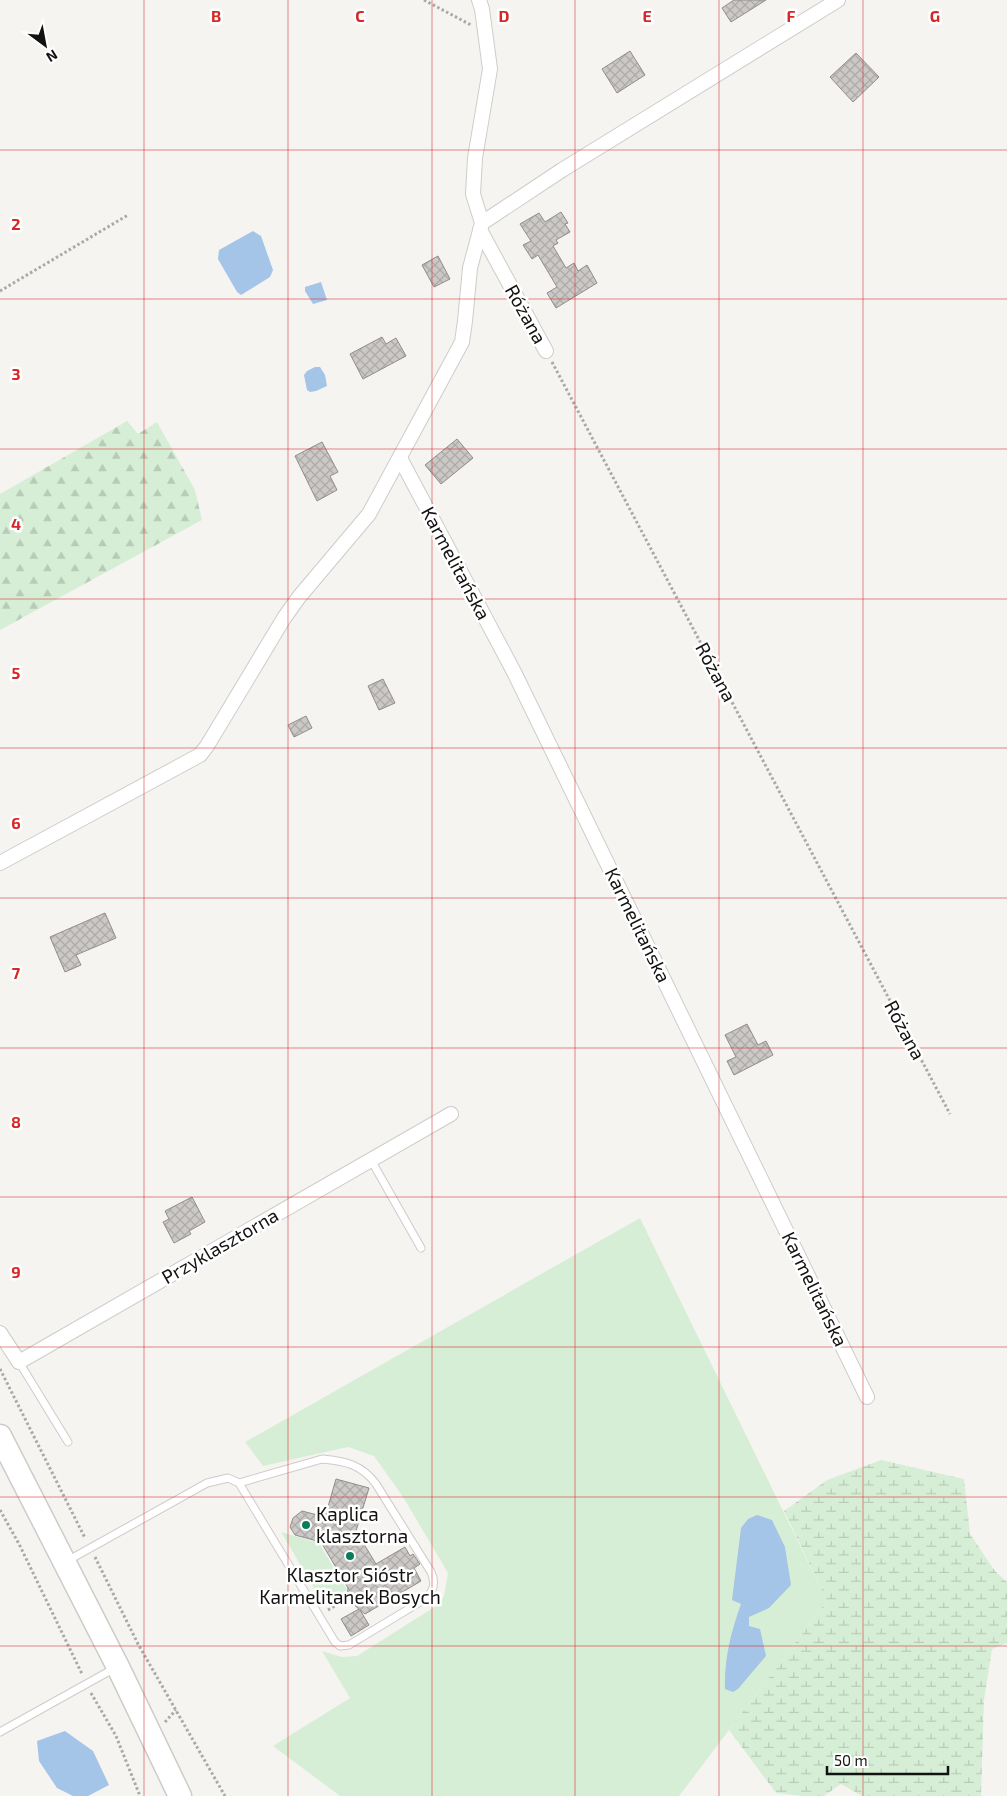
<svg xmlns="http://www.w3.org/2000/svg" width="1007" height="1796" font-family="'Exo 2',sans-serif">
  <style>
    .green { fill: #d7eed6 }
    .forest { fill: url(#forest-firs) }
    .wetland { fill: url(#wetland-marsh) }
    .water { fill: #a4c4e8 }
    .building { fill: url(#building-cross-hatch); stroke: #908d8b }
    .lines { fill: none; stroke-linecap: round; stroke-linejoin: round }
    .service-casing { stroke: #ceccc9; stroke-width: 9 }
    .minor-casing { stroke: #ceccc9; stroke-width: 16 }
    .primary-casing { stroke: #ceccc9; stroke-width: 25 }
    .path { stroke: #aaa9a7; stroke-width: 3; stroke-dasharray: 2.5 2.5; stroke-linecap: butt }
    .service { stroke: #fff; stroke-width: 7 }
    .minor { stroke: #fff; stroke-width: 14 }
    .primary { stroke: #fff; stroke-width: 22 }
    .grid { fill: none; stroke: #d62828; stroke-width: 1; stroke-opacity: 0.55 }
    .poi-dot { fill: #097d5a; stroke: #fff; stroke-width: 2 }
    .labels { text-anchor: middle; stroke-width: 5; stroke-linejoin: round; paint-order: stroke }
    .street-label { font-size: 19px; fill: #121211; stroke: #fff }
    .poi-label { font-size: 19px; fill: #121211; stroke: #fff; text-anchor: start }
    .grid-label { font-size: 16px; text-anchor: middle; font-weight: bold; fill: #d62828; stroke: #fff; stroke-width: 5; stroke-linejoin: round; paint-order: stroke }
  </style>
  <defs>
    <pattern id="forest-firs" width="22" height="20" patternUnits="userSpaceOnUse" patternTransform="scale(1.25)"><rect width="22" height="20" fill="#d7eed6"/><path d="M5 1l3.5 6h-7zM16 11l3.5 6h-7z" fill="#b8cbb7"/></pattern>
    <pattern id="wetland-marsh" width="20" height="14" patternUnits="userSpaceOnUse" patternTransform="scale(1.25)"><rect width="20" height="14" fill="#d7eed6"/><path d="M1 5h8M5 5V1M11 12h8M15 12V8" fill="none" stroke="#b8cbb7"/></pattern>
    <pattern id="building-cross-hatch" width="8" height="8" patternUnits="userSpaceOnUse" patternTransform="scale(1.25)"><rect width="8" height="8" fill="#cbc8c6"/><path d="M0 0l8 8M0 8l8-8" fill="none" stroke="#adaba9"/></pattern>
  </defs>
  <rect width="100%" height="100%" fill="#f6f4f1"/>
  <!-- green -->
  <g class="green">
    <path d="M640 1218 827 1601 679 1796H340L273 1746 350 1698 322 1651 342 1657 357 1656 436 1606 444 1596 448 1573 403 1497 374 1456 348 1447 263 1466 245 1442Z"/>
    <path d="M281 1532 319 1543 347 1590 324 1605Z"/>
  </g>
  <!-- forest -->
  <path class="forest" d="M127 421 138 434 157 422 195 490 202 520 0 630V494Z"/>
  <!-- wetland -->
  <path class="wetland" d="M881 1460 964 1479 970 1534 995 1571 1007 1582V1643L992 1649 984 1700 981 1796H862L841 1784 824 1796H803L776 1793 729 1730 827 1601 784 1511 827 1480Z"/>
  <!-- water -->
  <g class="water">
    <path d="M253 231 261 236 273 270 270 277 241 295 237 292 218 259 219 250Z"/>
    <path d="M321 282 327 300 313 304 305 291V287Z"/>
    <path d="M315 367H320L325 375 327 386 316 391 310 392 307 390 304 375 307 371Z"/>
    <path d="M757 1515 772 1520 785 1547 791 1585 769 1608 749 1617V1626L760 1629 766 1656 738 1689 733 1692 725 1689C724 1659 731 1632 741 1604L732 1600 741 1528 748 1519Z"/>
    <path d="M65 1731 93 1751 109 1785 88 1796H73L57 1788 39 1761 37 1741Z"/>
  </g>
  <!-- building -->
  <g class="building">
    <path d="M734 0H766L731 22 722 8Z"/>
    <path d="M630 51 645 75 617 93 602 69Z"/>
    <path d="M856 53 879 77 853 102 830 77Z"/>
    <path d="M561 212 568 223 565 224 570 232 556 240 558 243 553 246 566 268 574 263 578 271 587 265 597 283 556 308 547 293 557 287 538 255 532 259 523 245 531 241 520 224 539 213 545 222Z"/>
    <path d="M438 256 450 279 434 287 422 265Z"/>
    <path d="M382 337 386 344 396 338 406 356 363 379 350 354Z"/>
    <path d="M457 439 473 458 441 484 425 465Z"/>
    <path d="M322 442 338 472 330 476 337 490 317 501 295 456Z"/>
    <path d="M383 679 395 703 379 710 368 686Z"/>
    <path d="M306 716 312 728 294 737 288 725Z"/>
    <path d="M105 913 116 938 76 955 81 965 65 972 50 937Z"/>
    <path d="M747 1024 758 1045 766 1041 773 1055 734 1075 727 1061 736 1057 725 1035Z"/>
    <path d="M192 1197 205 1222 189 1231 191 1234 174 1243 163 1222 169 1219 165 1211Z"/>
    <path d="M336 1479 369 1488 356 1531 376 1564 405 1547 410 1556 413 1554 420 1564 414 1568 421 1581 365 1614 360 1610 369 1625 351 1636 341 1619 359 1609 347 1599 348 1588 321 1542 295 1535 290 1527 293 1518 302 1511 325 1517Z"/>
  </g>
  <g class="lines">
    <defs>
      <g id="service">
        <path d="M371 1160 421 1248"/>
        <path d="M19 1362 68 1442"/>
        <path d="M67 1561 207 1483 228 1478 239 1483 335 1642 340 1646 349 1645 425 1599C434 1591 436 1583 431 1572L376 1484C362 1465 346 1461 322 1459L239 1483"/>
        <path d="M0 1732 115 1668"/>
      </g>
      <g id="minor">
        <path d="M479 0 482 9 490 69 475 158 473 194 482 223"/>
        <path d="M480 230 546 351"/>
        <path d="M400 458 514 672 867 1397"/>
        <path d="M0 863 187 762 200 755 207 746 284 618 299 597 369 514 462 342 465 321 470 268 482 223 562 170 838 0"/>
        <path d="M0 1333 19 1362 451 1114"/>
      </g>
      <path id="primary" d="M0 1436 118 1667 180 1796"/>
    </defs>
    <!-- service casing -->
    <use href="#service" class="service-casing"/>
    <!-- minor casing -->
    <use href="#minor" class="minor-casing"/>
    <!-- primary casing -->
    <use href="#primary" class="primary-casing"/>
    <!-- path -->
    <g class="path">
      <path d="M424 0 471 25"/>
      <path d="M0 291 128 215"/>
      <path d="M552 362 950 1114"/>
      <path d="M0 1369 85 1538"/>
      <path d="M0 1510 19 1544 82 1674"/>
      <path d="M95 1557 138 1644 225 1796"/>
      <path d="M328 1610 347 1599"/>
      <path d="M91 1693 116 1736 140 1796"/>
      <path d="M165 1722 176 1710"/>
    </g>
    <!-- service -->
    <use href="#service" class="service"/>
    <!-- minor -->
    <use href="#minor" class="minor"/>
    <!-- primary -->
    <use href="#primary" class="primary"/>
  </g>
  <!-- grid -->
  <path class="grid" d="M144 0V1796M288 0V1796M432 0V1796M575 0V1796M719 0V1796M863 0V1796M0 150H1007M0 299H1007M0 449H1007M0 599H1007M0 748H1007M0 898H1007M0 1048H1007M0 1197H1007M0 1347H1007M0 1497H1007M0 1646H1007"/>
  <!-- markers -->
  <g class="poi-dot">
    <circle cx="306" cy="1525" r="5"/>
    <circle cx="350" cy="1556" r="5"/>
  </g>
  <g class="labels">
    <!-- street labels -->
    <g class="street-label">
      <text transform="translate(526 314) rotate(61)" y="7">Różana</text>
      <text transform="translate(456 563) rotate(62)" y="7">Karmelitańska</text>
      <text transform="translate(716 672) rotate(62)" y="7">Różana</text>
      <text transform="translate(638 925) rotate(64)" y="7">Karmelitańska</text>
      <text transform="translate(905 1030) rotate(62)" y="7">Różana</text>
      <text transform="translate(220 1246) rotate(-30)" y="7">Przyklasztorna</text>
      <text transform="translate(815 1289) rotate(64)" y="7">Karmelitańska</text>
    </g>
    <!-- poi labels -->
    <g class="poi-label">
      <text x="316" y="1521">Kaplica<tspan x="316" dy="22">klasztorna</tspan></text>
      <text x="350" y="1582" text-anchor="middle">Klasztor Sióstr<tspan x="350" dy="22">Karmelitanek Bosych</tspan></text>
    </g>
  </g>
  <g class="grid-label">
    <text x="216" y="22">B</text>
    <text x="360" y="22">C</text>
    <text x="504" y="22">D</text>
    <text x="647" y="22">E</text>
    <text x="791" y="22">F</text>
    <text x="935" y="22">G</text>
    <text x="16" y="230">2</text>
    <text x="16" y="380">3</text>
    <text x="16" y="530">4</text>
    <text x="16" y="679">5</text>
    <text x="16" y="829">6</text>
    <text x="16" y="979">7</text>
    <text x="16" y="1128">8</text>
    <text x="16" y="1278">9</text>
  </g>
  <!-- north arrow -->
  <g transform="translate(45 45) rotate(148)" stroke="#ffffff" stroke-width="4" paint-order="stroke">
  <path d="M0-4L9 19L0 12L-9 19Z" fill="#121211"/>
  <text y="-8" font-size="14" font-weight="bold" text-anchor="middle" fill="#121211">N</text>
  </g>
  <!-- scale -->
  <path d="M827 1766v8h121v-8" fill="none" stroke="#121211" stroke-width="2.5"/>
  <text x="834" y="1766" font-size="15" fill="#121211" stroke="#ffffff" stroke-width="4" paint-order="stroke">50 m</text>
</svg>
